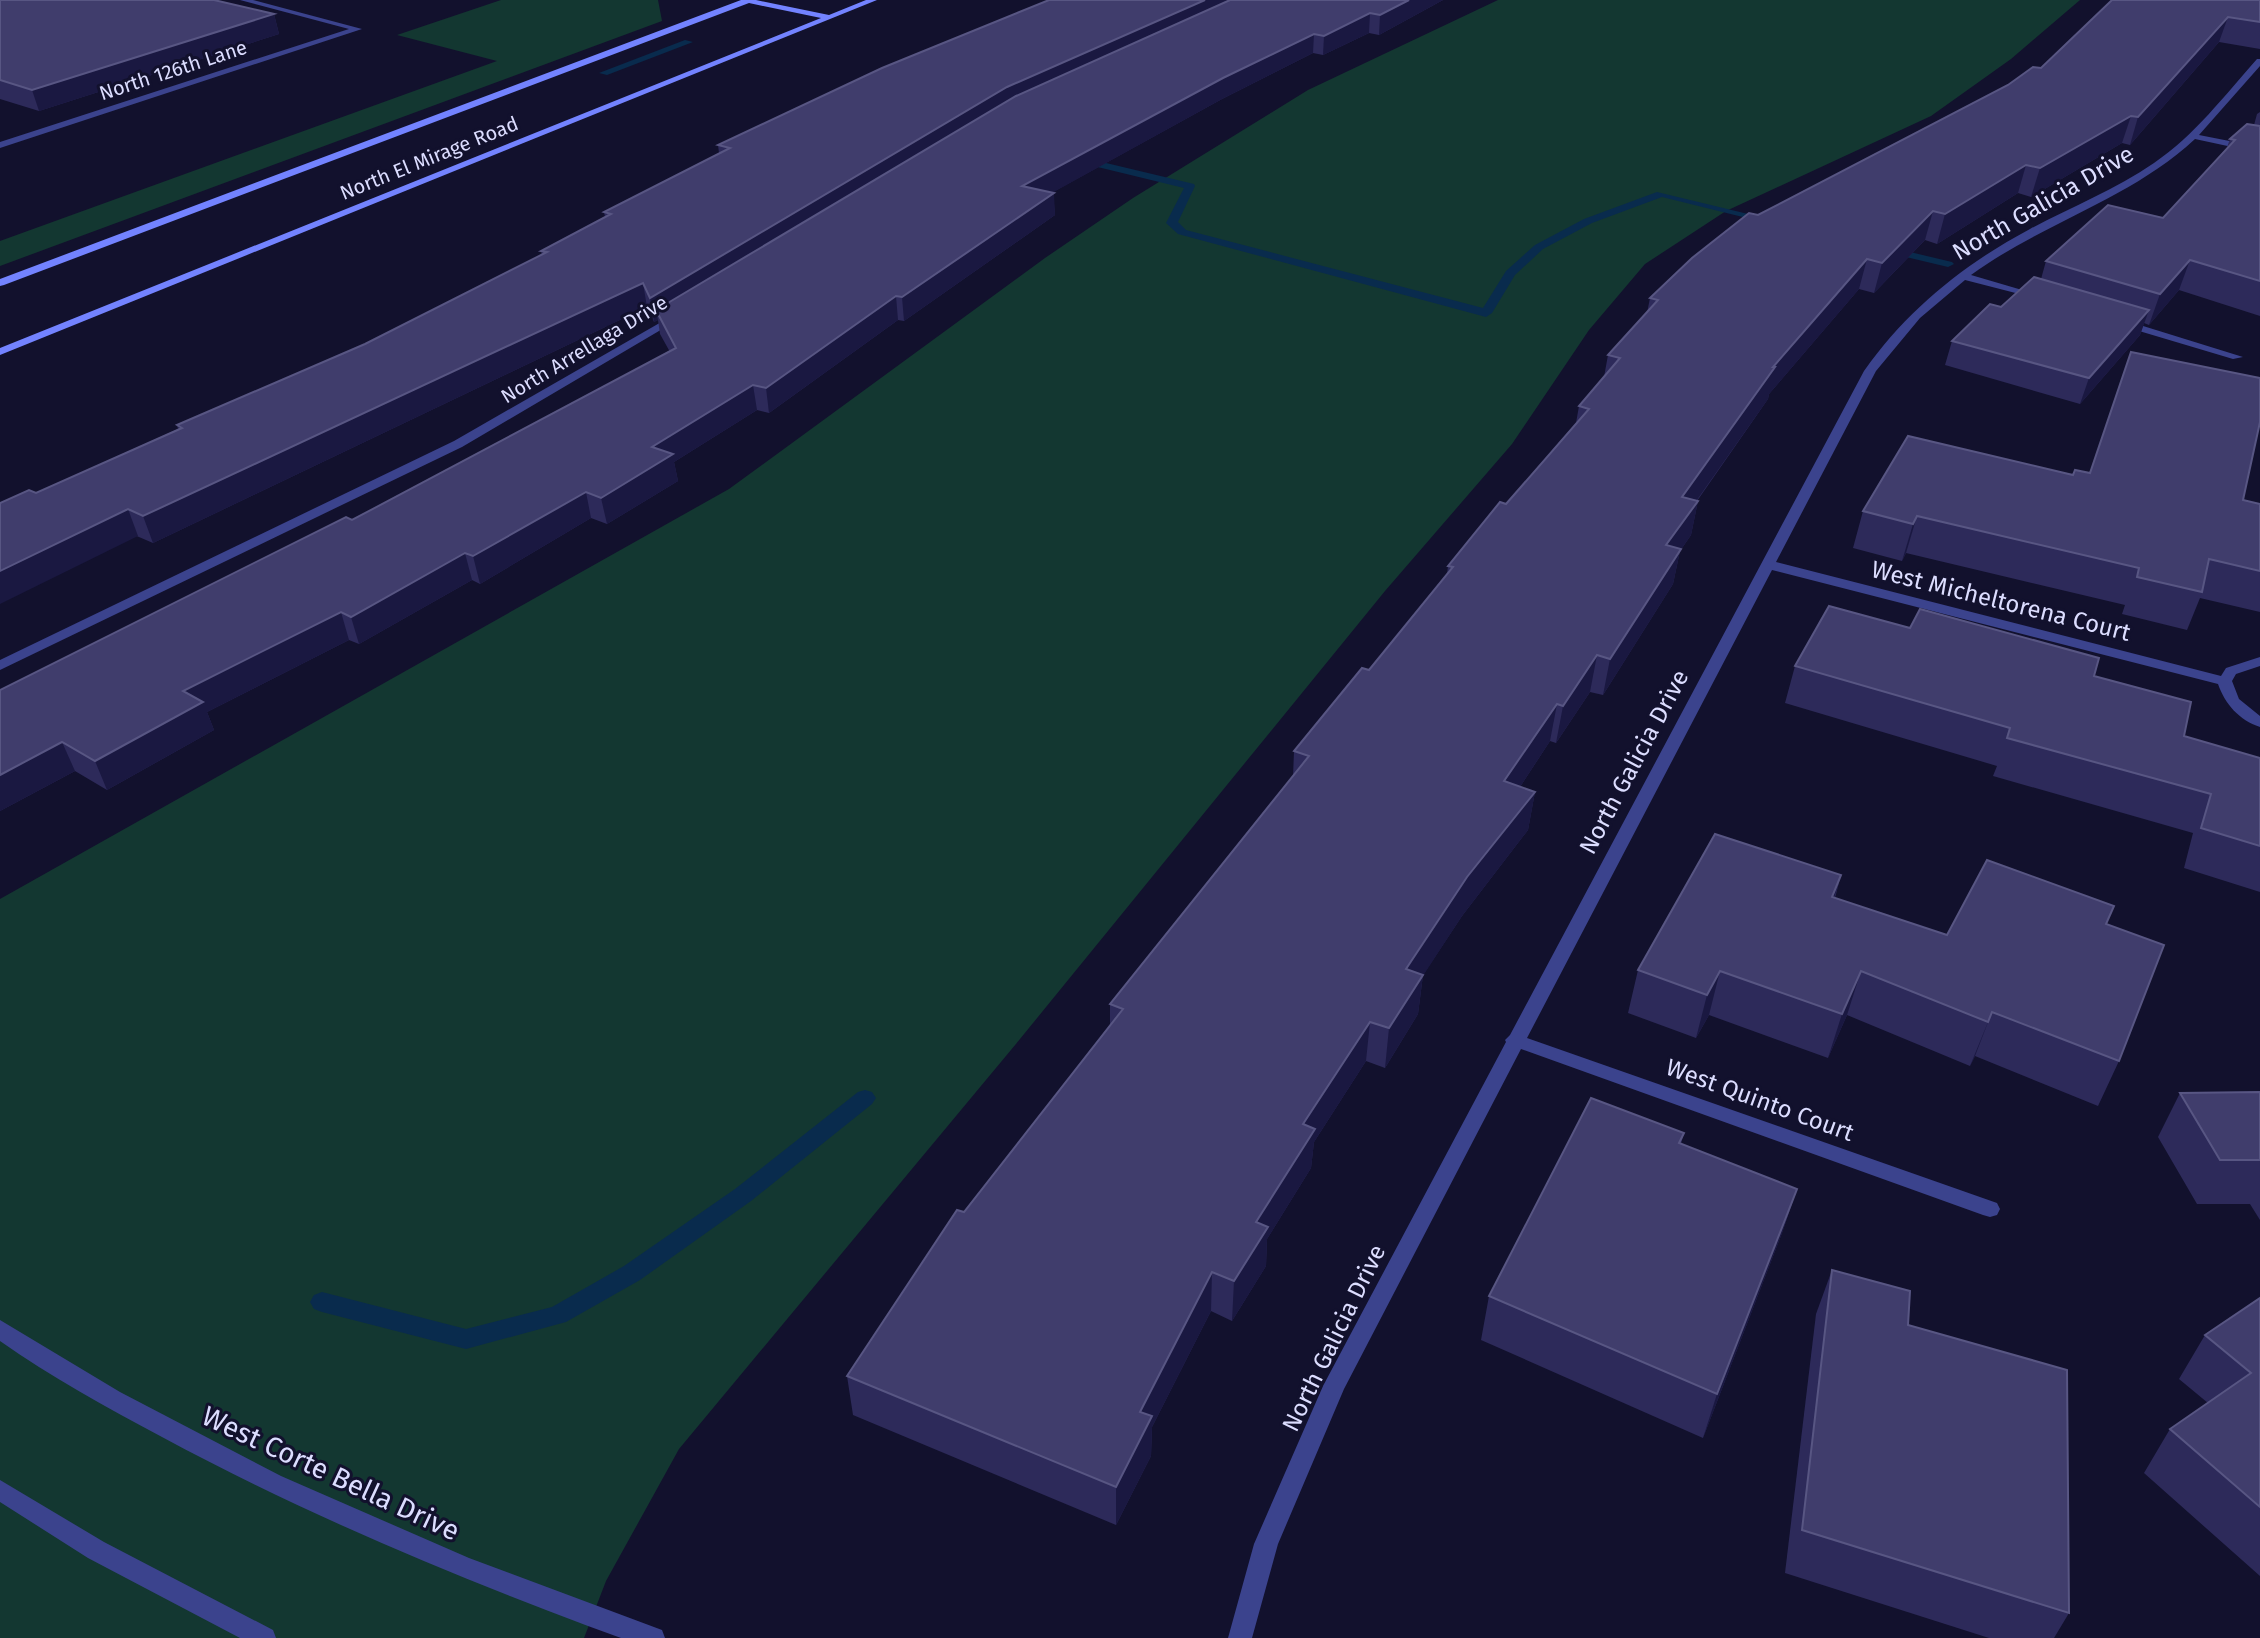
<svg xmlns="http://www.w3.org/2000/svg" width="2260" height="1638" font-family="'Fira Sans',sans-serif">
  <style>
    .green { fill: #133731 }
    .lines { fill: none; stroke-linecap: round; stroke-linejoin: round }
    .stream { fill: #092b4d; fill-rule: evenodd }
    .minor { fill: #3b438d; fill-rule: evenodd }
    .secondary { fill: #7383ff; fill-rule: evenodd }
    .wall { fill: #2d2a5a }
    .shaded-wall { fill: #1a1841 }
    .building { fill: #403d6c; stroke: #585683; stroke-width: 2 }
    .labels { text-anchor: middle; stroke-width: 6; stroke-linejoin: round; paint-order: stroke }
    .far-street-label { font-size: 20px; fill: #dcddff; stroke: #12112d }
    .street-label { font-size: 24px; fill: #dcddff; stroke: #12112d }
    .near-street-label { font-size: 28px; fill: #dcddff; stroke: #12112d }
  </style>
  <rect width="100%" height="100%" fill="#12112d"/>
  <!-- green -->
  <g class="green">
    <path d="M501 0H658L662 21 0 266V241L497 61 397 35Z"/>
    <path d="M1498 0H2080L2011 59 1931 116 1726 211 1645 264 1589 330 1512 444 1385 591 1020 1039 679 1449 606 1581 584 1638H0V899L729 489 1045 258 1133 198 1308 90Z"/>
  </g>
  <g class="lines">
    <!-- stream -->
    <g class="stream">
      <path d="M685 40 693 42 607 75 599 73Z"/>
      <path d="M1081 157 1194 184 1195 186 1178 222 1186 230 1483 308 1506 271 1535 245 1584 219 1657 192 1773 220 1767 223 1662 197 1592 223 1543 249 1515 275 1492 313 1486 317 1178 234 1166 223 1184 188 1077 162 1076 160Z"/>
      <path d="M1889 247 1952 262 1954 264 1948 267 1885 252 1883 250Z"/>
      <path d="M865 1090 872 1092 876 1098 872 1104 751 1201 640 1280 566 1322 466 1349 322 1312 314 1309 310 1302 314 1295 322 1292 466 1329 552 1307 624 1266 735 1189 858 1092Z"/>
    </g>
    <!-- minor -->
    <g class="minor">
      <path d="M240 0H253L362 29 0 148V142L349 29Z"/>
      <path d="M2257 59H2260V66L2199 135 2260 147V153L2195 139C2131 199 2042 223 1971 275L2039 295V299L1965 280 1920 318 1876 371 1776 562 2221 676 2226 668 2260 657V666L2236 674 2232 681 2239 699 2260 716V727C2239 720 2225 704 2218 684L1772 570 1527 1038 1997 1203 2000 1209 1997 1215 1990 1217 1983 1215 1521 1049 1344 1389 1278 1544 1252 1638H1228L1254 1544 1323 1386 1506 1042 1505 1040 1510 1035 1864 371C1907 310 1964 264 2030 229 2071 207 2115 190 2154 163 2195 135 2224 96 2257 59Z"/>
      <path d="M677 313 681 314V318L462 447 0 670V660L454 441Z"/>
      <path d="M2119 321H2127L2243 357 2233 359 2119 325Z"/>
      <path d="M0 1320 120 1392 281 1476 469 1558 662 1630 665 1638H621L588 1626C442 1571 299 1511 162 1437 106 1407 51 1377 0 1341Z"/>
      <path d="M0 1480 104 1542 273 1630 276 1638H240L88 1558 0 1502Z"/>
    </g>
    <!-- secondary -->
    <path class="secondary" d="M756 0 829 15 866 0H877L0 355V348L821 18 749 3 4 285 0 286V279L741 0Z"/>
  </g>
  <!-- wall -->
  <g class="wall">
    <path d="M0 0 274 14 279 34 39 111 0 99Z"/>
    <path d="M1049 0H1443L1379 35 1369 33 1323 55 1313 53 1222 99 1053 192 1055 215 904 321 898 320 769 413 757 410 674 462 678 481 607 524 591 518 480 584 472 580 359 644 349 640 207 712 214 730 107 790 75 771 0 811V690L352 520 670 352 660 334 658 320 654 322 647 307 153 543 36 493 178 429 177 425 365 344 542 255 541 251 605 217 604 212 719 153 718 145Z"/>
    <path d="M2260 0V49L2219 42 2130 145 2122 143 2031 197 2018 193 1937 244 1925 240 1874 293 1859 289 1769 394 1768 399 1697 501H1698L1691 535 1680 551 1673 584 1603 695 1590 692 1556 743 1550 741 1520 787 1535 792 1528 830 1462 916 1423 975 1418 1014 1385 1068 1366 1061 1314 1142 1311 1168 1267 1239 1266 1266 1232 1321 1211 1311 1152 1427 1151 1456 1116 1525 853 1415 847 1376 964 1212 1110 1025V1004L1293 777 1294 751 1369 670 1447 574 1448 566 1506 504 1576 423 1579 406 1604 377 1608 355 1647 313 1650 298 1758 215 2041 68Z"/>
    <path d="M2260 112V316L2179 290 2149 325 2144 323 2140 335 2080 404 1945 365 1952 341 2041 279 2046 261 2163 218 2226 150 2230 139 2254 125 2257 114Z"/>
    <path d="M2090 473 2260 504V612L2200 598 2187 630 2122 614 2125 605 1906 553 1902 561 1853 548 1863 511Z"/>
    <path d="M1910 628 2094 676 2184 736 2260 758V892L2184 868 2193 833 1993 776 1997 766 1785 703 1795 666Z"/>
    <path d="M1841 875 1835 898 1947 935 2106 924 2119 1061 2098 1106 1975 1056 1970 1066 1847 1015 1828 1058 1709 1015 1696 1038 1628 1013 1638 970Z"/>
    <path d="M2260 1092V1220L2250 1204H2197L2158 1137 2180 1093Z"/>
    <path d="M1684 1133 1681 1144 1797 1189 1782 1233 1703 1438 1481 1340 1489 1296Z"/>
    <path d="M1832 1270 1908 1325 2069 1613 2054 1638H1989L1785 1573 1816 1314Z"/>
    <path d="M2260 1298V1576L2144 1473 2170 1429 2208 1403 2179 1379 2205 1335Z"/>
  </g>
  <!-- shaded-wall -->
  <g class="shaded-wall">
    <path d="M1205 0H1247L656 310 658 320 654 322 650 298 1007 87Z"/>
    <path d="M1409 0H1443L1379 35 1380 15Z"/>
    <path d="M1370 13 1369 33 1323 55 1324 36Z"/>
    <path d="M274 14 279 34 39 111 32 90Z"/>
    <path d="M2228 17 2219 42 2130 145 2138 117Z"/>
    <path d="M1314 34 1313 53 1222 99 1023 209 1022 186 1223 78Z"/>
    <path d="M2131 116 2122 143 2031 197 2040 168Z"/>
    <path d="M2026 165 2018 193 1937 244 1945 214Z"/>
    <path d="M1054 193 1055 215 904 321 902 297Z"/>
    <path d="M1933 211 1925 240 1874 293 1882 263Z"/>
    <path d="M1867 259 1859 289 1769 394 1768 399 1675 531 1682 497 1773 367Z"/>
    <path d="M2190 260 2179 290 2149 325 2160 294Z"/>
    <path d="M643 283 647 307 153 543 143 516Z"/>
    <path d="M896 296 898 320 769 413 766 388Z"/>
    <path d="M2149 310 2140 335 2080 404 2089 378Z"/>
    <path d="M753 385 757 410 674 462 678 481 607 524 601 498 652 447Z"/>
    <path d="M586 492 591 518 480 584 473 556Z"/>
    <path d="M1698 501 1691 535 1680 551 1673 584 1603 695 1610 659 1666 545Z"/>
    <path d="M128 509 138 536 0 604V571Z"/>
    <path d="M1917 516 1906 553 1902 561 1913 524Z"/>
    <path d="M465 553 472 580 359 644 351 617Z"/>
    <path d="M341 612 349 640 207 712 214 730 107 790 95 761 183 691Z"/>
    <path d="M1597 655 1590 692 1556 743 1563 706Z"/>
    <path d="M1557 704 1550 741 1499 819 1504 781Z"/>
    <path d="M62 742 75 771 0 811V775Z"/>
    <path d="M1535 792 1528 830 1462 916 1402 1008 1406 969 1467 877Z"/>
    <path d="M1841 875 1828 918 1832 897Z"/>
    <path d="M1720 971 1709 1015 1696 1038 1707 995Z"/>
    <path d="M1861 971 1847 1015 1828 1058 1842 1014Z"/>
    <path d="M1423 975 1418 1014 1385 1068 1389 1028Z"/>
    <path d="M1992 1012 1975 1056 1970 1066 1988 1022Z"/>
    <path d="M1370 1022 1366 1061 1314 1142 1311 1168 1267 1239 1266 1266 1232 1321 1234 1281 1256 1222 1303 1124Z"/>
    <path d="M1797 1189 1782 1233 1703 1438 1717 1394Z"/>
    <path d="M1212 1272 1211 1311 1152 1427 1151 1456 1116 1525V1487L1140 1412Z"/>
  </g>
  <!-- building -->
  <g class="building">
    <path d="M0 0H214L274 14 32 90 0 80Z"/>
    <path d="M1049 0H1205L1007 87 650 298 643 283 143 516 128 509 0 571V503L29 490 36 493 182 428 177 425 365 344 547 252 541 251 611 214 604 212 730 148 718 145 882 68Z"/>
    <path d="M1230 0H1409L1380 15 1370 13 1324 36 1314 34 1223 78 1022 186 1054 193 902 297 896 296 766 388 753 385 652 447 673 454 601 498 586 492 473 556 465 553 351 617 341 612 183 691 203 702 95 761 62 742 0 775V690L346 517 352 520 676 348 656 310 1016 96Z"/>
    <path d="M2112 0H2260V22L2228 17 2138 117 2131 116 2040 168 2026 165 1945 214 1933 211 1882 263 1867 259 1773 367H1775L1682 497 1698 501 1666 545 1681 549 1610 659 1597 655 1563 706 1557 704 1504 781 1535 792 1467 877 1406 969 1423 975 1389 1028 1370 1022 1303 1124 1315 1129 1256 1222 1268 1227 1234 1281 1212 1272 1140 1412 1152 1416 1116 1487 847 1376 957 1210 964 1212 1123 1009 1110 1004 1309 756 1294 751 1362 668 1369 670 1453 567 1448 566 1500 502 1506 504 1589 409 1579 406 1620 358 1608 355 1658 300 1650 298 1692 258 1749 213 1758 215 2008 85 2033 67 2041 68Z"/>
    <path d="M2247 124 2260 126V281L2190 260 2160 294 2046 261 2108 205 2163 218 2235 140 2230 139Z"/>
    <path d="M2034 277 2149 310 2089 378 1952 341 1990 304 2001 307Z"/>
    <path d="M2131 352 2260 378V422L2243 500 2260 504V571L2209 559 2202 592 2137 577 2139 568 1917 516 1913 524 1863 511 1908 436 2073 475 2075 470 2090 473Z"/>
    <path d="M1829 606 1910 628 1920 609 2099 658 2094 676 2191 702 2184 736 2260 758V846L2201 828 2211 794 2007 738 2010 728 1795 666Z"/>
    <path d="M1715 834 1841 875 1832 897 1947 935 1987 860 2114 906 2106 924 2164 945 2119 1061 1992 1012 1988 1022 1861 971 1842 1014 1720 971 1707 995 1638 970Z"/>
    <path d="M2260 1092V1160H2220L2180 1093Z"/>
    <path d="M1591 1098 1684 1133 1679 1143 1797 1189 1717 1394 1489 1296Z"/>
    <path d="M1832 1270 1910 1291 1908 1325 2067 1370 2069 1613 1802 1530Z"/>
    <path d="M2260 1298V1507L2170 1429 2251 1373 2205 1335Z"/>
  </g>
  <g class="labels">
    <!-- far-street labels -->
    <g class="far-street-label">
      <text transform="translate(173 70) rotate(-18)" y="7">North 126th Lane</text>
      <text transform="translate(429 158) rotate(-22)" y="7">North El Mirage Road</text>
      <text transform="translate(584 349) rotate(-31)" y="7">North Arrellaga Drive</text>
    </g>
    <!-- street labels -->
    <g class="street-label">
      <text transform="translate(2043 203) rotate(-30)" y="8">North Galicia Drive</text>
      <text transform="translate(2001 601) rotate(14)" y="8">West Micheltorena Court</text>
      <text transform="translate(1634 762) rotate(-62)" y="8">North Galicia Drive</text>
      <text transform="translate(1760 1100) rotate(20)" y="8">West Quinto Court</text>
      <text transform="translate(1334 1338) rotate(-64)" y="8">North Galicia Drive</text>
    </g>
    <!-- near-street labels -->
    <g class="near-street-label">
      <text transform="translate(331 1473) rotate(25)" y="10">West Corte Bella Drive</text>
    </g>
  </g>
</svg>
